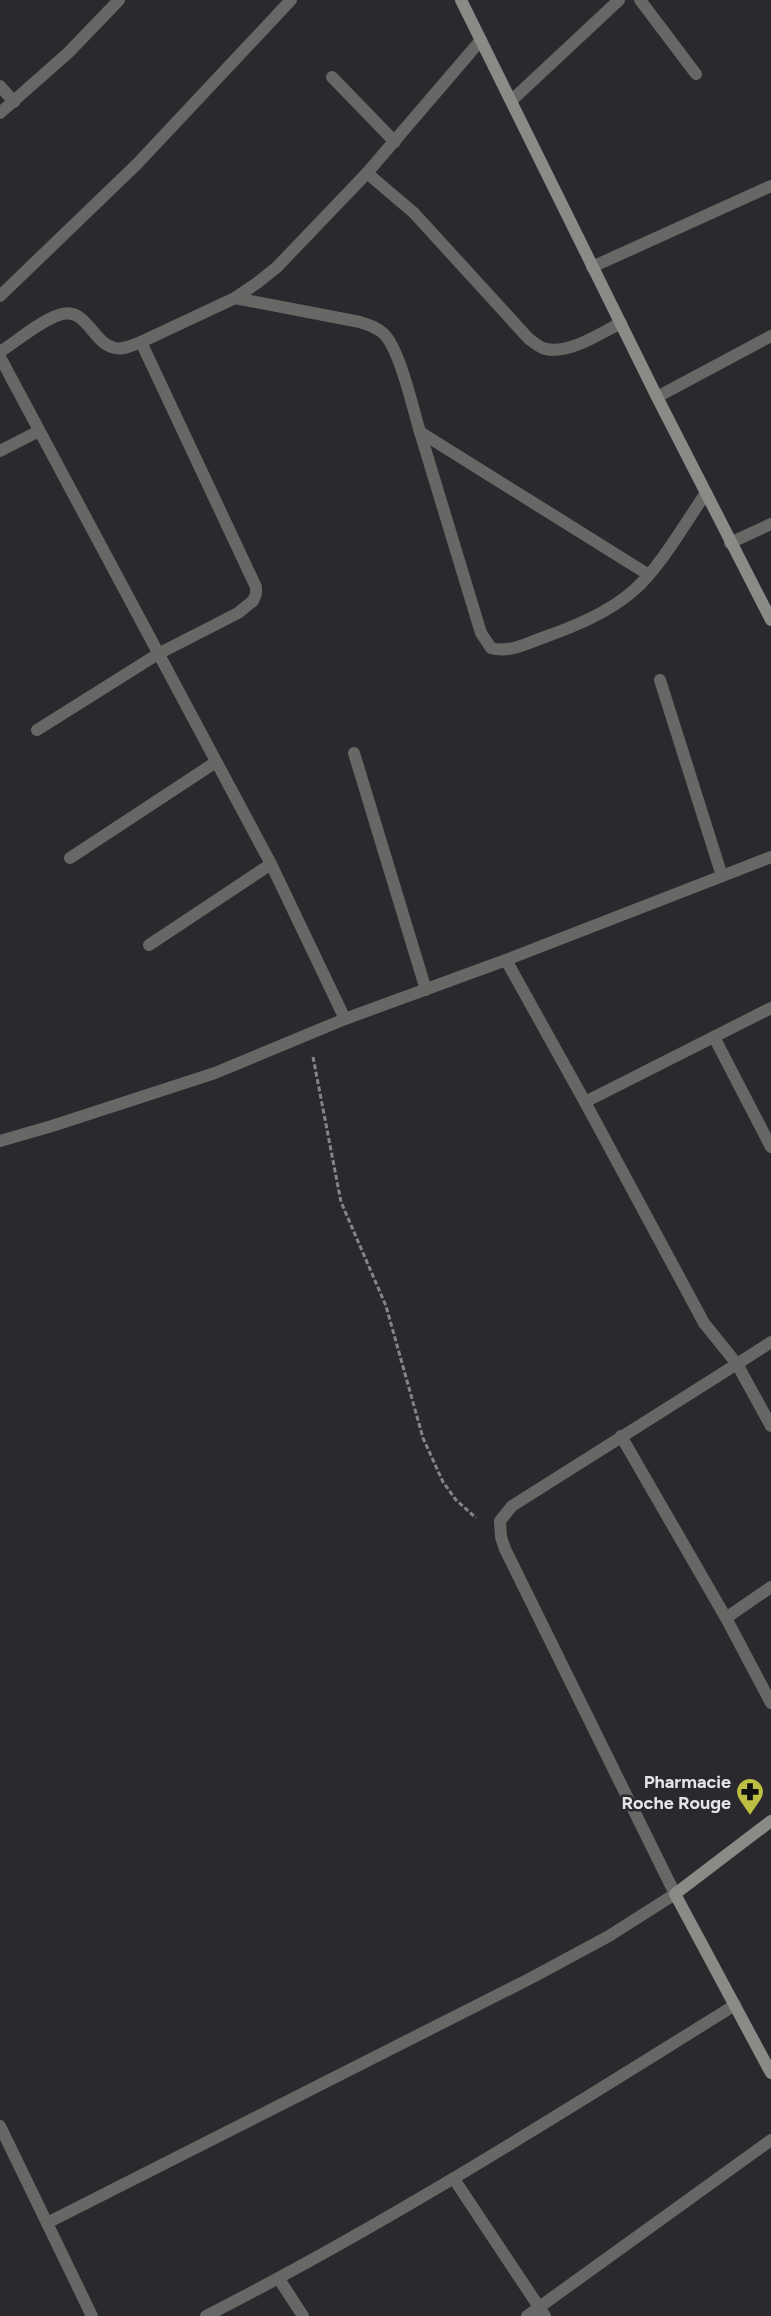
<svg xmlns="http://www.w3.org/2000/svg" width="771" height="2316" font-family="Figtree,sans-serif">
  <style>
    .lines { fill: none; stroke-linecap: round; stroke-linejoin: round }
    .path { stroke: #868488; stroke-width: 3; stroke-dasharray: 5 2.5; stroke-linecap: butt }
    .street { stroke: #676865; stroke-width: 12 }
    .secondary { stroke: #8a8a86; stroke-width: 12 }
    .labels { text-anchor: middle; stroke-width: 5; stroke-linejoin: round; paint-order: stroke }
    .poi-label { font-size: 18px; font-weight: bold; fill: #e5e4e7; stroke: #2b292e; text-anchor: end }
  </style>
  <rect width="100%" height="100%" fill="#2b292e"/>
  <g class="lines">
    <!-- path -->
    <path class="path" d="M313 1057 341 1202 386 1306 423 1438 443 1482 456 1500 476 1518"/>
    <!-- street -->
    <g class="street">
      <path d="M640 0 696 74"/>
      <path d="M481 40 367 173 414 213 529 339C535 343 540 348 546 349 571 354 600 333 621 323"/>
      <path d="M332 77 395 142"/>
      <path d="M0 86 14 102"/>
      <path d="M512 100 619 0"/>
      <path d="M0 113 68 53 119 0"/>
      <path d="M592 267 771 186"/>
      <path d="M0 296 137 164 291 0"/>
      <path d="M235 298 360 322C369 325 377 327 384 334 400 350 413 409 420 432"/>
      <path d="M141 342 235 298 257 283 277 267 367 173"/>
      <path d="M0 352C17 341 40 321 59 315 87 305 92 344 115 348 124 350 133 345 141 342L256 587V594L253 601 238 613 158 654 37 730"/>
      <path d="M0 357 271 864 345 1019 506 960"/>
      <path d="M657 397 771 336"/>
      <path d="M0 451 39 431"/>
      <path d="M730 543 771 524"/>
      <path d="M649 575 420 432 481 633 491 648C509 653 525 644 542 638 573 627 608 613 633 591 660 568 685 523 706 493"/>
      <path d="M660 680 722 876"/>
      <path d="M354 753 426 990"/>
      <path d="M70 858 216 762"/>
      <path d="M149 945 271 864"/>
      <path d="M714 1037 771 1147"/>
      <path d="M585 1102 506 960 771 857"/>
      <path d="M0 1141 52 1126 215 1073 345 1019"/>
      <path d="M771 1342 737 1364 771 1426"/>
      <path d="M621 1436 726 1618"/>
      <path d="M771 1587 726 1618 771 1703"/>
      <path d="M0 2126 92 2316"/>
      <path d="M454 2179 545 2316"/>
      <path d="M47 2223 533 1977 609 1936 675 1894 505 1549 501 1537 500 1521 512 1506 737 1364 704 1323 585 1102 771 1008"/>
      <path d="M279 2279 303 2316"/>
      <path d="M206 2316C389 2223 561 2113 735 2005"/>
      <path d="M527 2316 771 2140"/>
    </g>
    <!-- secondary -->
    <g class="secondary">
      <path d="M461 0 657 397 771 620"/>
      <path d="M771 1821 675 1894 771 2073"/>
    </g>
  </g>
  <!-- icons -->
  <defs>
    <symbol id="pharmacy-pin" viewBox="-11 -11 22 30"><path d="M0 17L-7.5 6A9.5 9.5 0 1 1 7.5 6Z" fill="#bcbf43" stroke="#2b292e"/><path d="M-2-6h4v4h4v4h-4v4h-4v-4h-4v-4h4Z" fill="#111"/></symbol>
  </defs>
  <g fill-rule="evenodd">
    <use href="#pharmacy-pin" x="734" y="1776" width="32" height="43"/>
  </g>
  <g class="labels">
    <!-- poi labels -->
    <g class="poi-label">
      <text x="731" y="1788">Pharmacie<tspan x="731" dy="21">Roche Rouge</tspan></text>
    </g>
  </g>
</svg>
